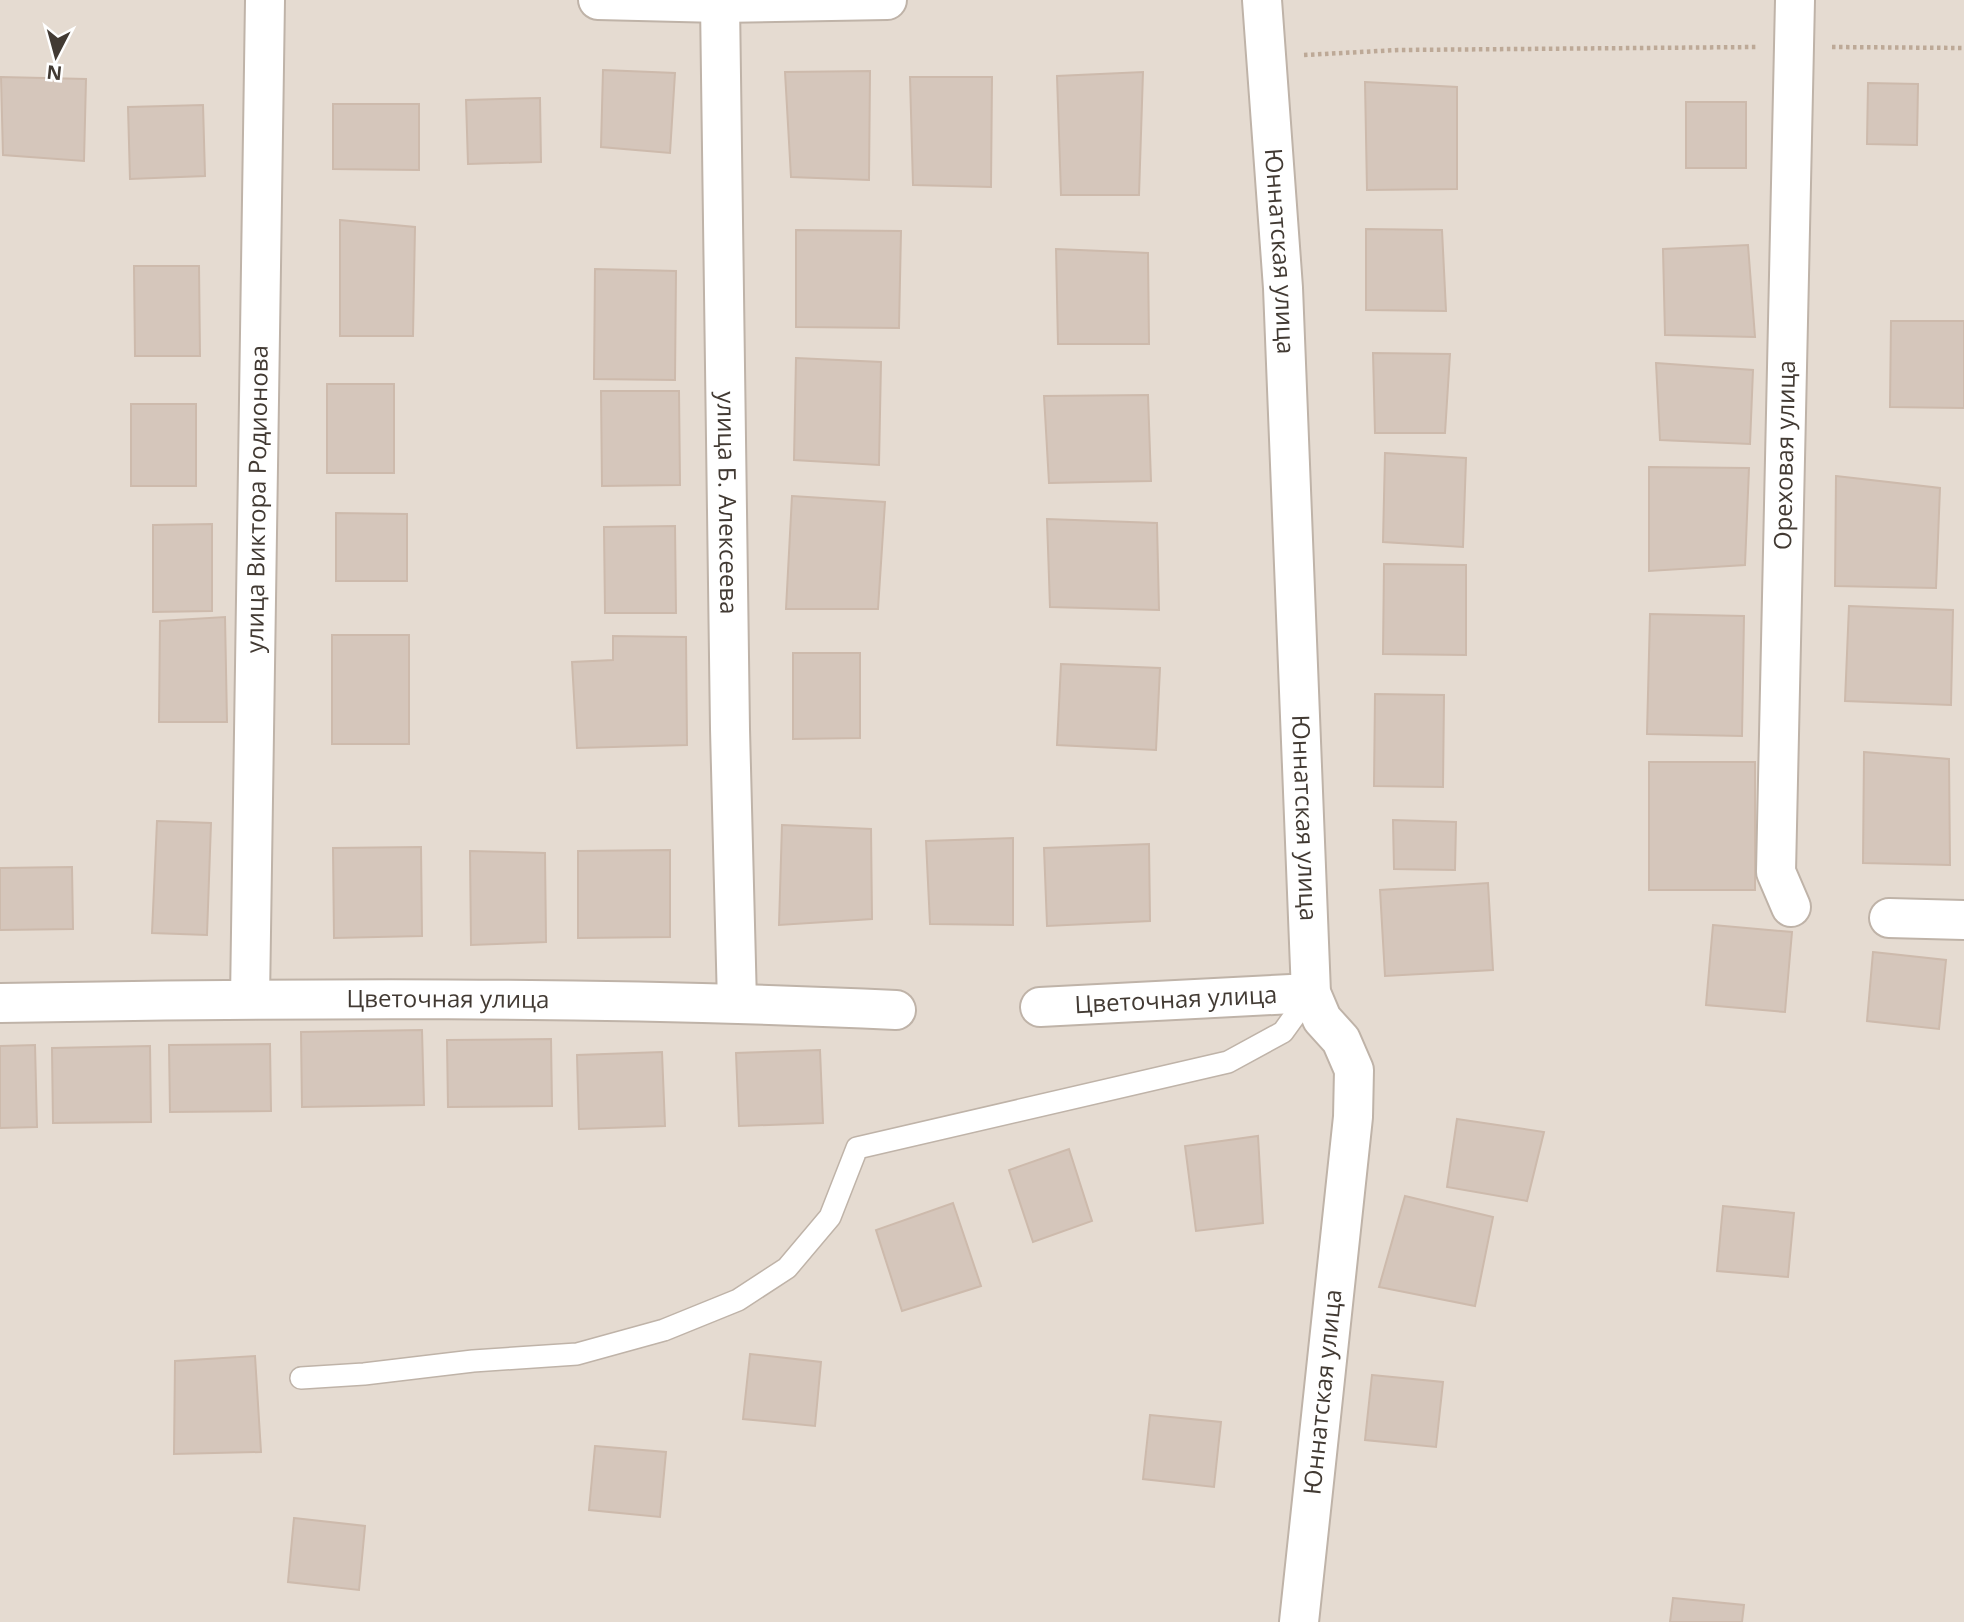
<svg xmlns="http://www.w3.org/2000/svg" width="1964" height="1622" font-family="'Open Sans',sans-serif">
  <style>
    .residential { fill: #e5dbd1 }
    .building { fill: #d5c6bb; stroke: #cdbaac; stroke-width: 2 }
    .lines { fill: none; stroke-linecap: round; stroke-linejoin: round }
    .service-casing { stroke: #bfb3a8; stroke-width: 24 }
    .minor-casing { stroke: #bfb3a8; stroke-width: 42 }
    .path { stroke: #bda997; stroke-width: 4.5; stroke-dasharray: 3.5 3.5; stroke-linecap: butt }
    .service { stroke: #fff; stroke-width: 21 }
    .minor { stroke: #fff; stroke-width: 38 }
    .labels { text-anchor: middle; stroke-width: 5; stroke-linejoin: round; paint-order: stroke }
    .street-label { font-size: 24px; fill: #423a33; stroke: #fff }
  </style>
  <rect width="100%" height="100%" fill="#f1eae2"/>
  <!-- residential -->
  <rect class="residential" x="0" y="0" width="1964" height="1622"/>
  <!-- building -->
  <g class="building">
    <path d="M603 70 675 73 670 153 601 147Z"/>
    <path d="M870 71 869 180 791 177 785 72Z"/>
    <path d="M1143 72 1139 195H1061L1057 76Z"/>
    <path d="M1 77 86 79 84 161 3 155Z"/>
    <path d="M910 77H992L991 187 913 185Z"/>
    <path d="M1365 82 1457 87V189L1367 190Z"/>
    <path d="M1868 83 1918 84 1917 145 1867 144Z"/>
    <path d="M540 98 541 162 468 164 466 100Z"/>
    <rect x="1686" y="102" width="60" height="66"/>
    <path d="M333 104H419V170L333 169Z"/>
    <path d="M203 105 205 176 130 179 128 107Z"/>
    <path d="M340 220 415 227 413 336H340Z"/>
    <path d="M1366 229 1442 230 1446 311 1366 310Z"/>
    <path d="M796 230 901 231 899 328 796 327Z"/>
    <path d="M1748 245 1755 337 1665 335 1663 249Z"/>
    <path d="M1056 249 1148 253 1149 344H1058Z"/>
    <path d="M134 266H199L200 356H135Z"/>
    <path d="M595 269 676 271 675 380 594 379Z"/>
    <path d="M1891 321H1964V408L1890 407Z"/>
    <path d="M1373 353 1450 354 1445 433H1375Z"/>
    <path d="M796 358 881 362 879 465 794 460Z"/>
    <path d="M1656 363 1753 370 1750 444 1660 440Z"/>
    <rect x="327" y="384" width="67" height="89"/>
    <path d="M601 391H679L680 485 602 486Z"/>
    <path d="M1148 395 1151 481 1049 483 1044 396Z"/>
    <rect x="131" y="404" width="65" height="82"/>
    <path d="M1385 453 1466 458 1463 547 1383 542Z"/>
    <path d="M1649 467 1749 468 1745 565 1649 571Z"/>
    <path d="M1836 476 1940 488 1936 588 1835 586Z"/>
    <path d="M792 496 885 502 878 609H786Z"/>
    <path d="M336 513 407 514V581H336Z"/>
    <path d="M1047 519 1157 523 1159 610 1050 607Z"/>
    <path d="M212 524V611L153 612V525Z"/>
    <path d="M675 526 676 613H605L604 527Z"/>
    <path d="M1384 564 1466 565V655L1383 654Z"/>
    <path d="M1849 606 1953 610 1951 705 1845 701Z"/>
    <path d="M1650 614 1744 616 1742 736 1647 734Z"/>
    <path d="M225 617 227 722H159L160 621Z"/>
    <rect x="332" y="635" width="77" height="109"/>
    <path d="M613 636 686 637 687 745 577 748 572 662 613 660Z"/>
    <path d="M793 653H860V738L793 739Z"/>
    <path d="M1061 664 1160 668 1156 750 1057 745Z"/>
    <path d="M1375 694 1444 695 1443 787 1374 786Z"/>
    <path d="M1864 752 1949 759 1950 865 1863 863Z"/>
    <rect x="1649" y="762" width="106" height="128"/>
    <path d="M1393 820 1456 822 1455 870 1394 869Z"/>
    <path d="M157 821 211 823 207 935 152 933Z"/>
    <path d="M782 825 871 829 872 919 779 925Z"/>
    <path d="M1013 838V925L930 924 926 841Z"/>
    <path d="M1149 844 1150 921 1047 926 1044 848Z"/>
    <path d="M421 847 422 936 334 938 333 848Z"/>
    <path d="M670 850V937L578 938V851Z"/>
    <path d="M470 851 545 853 546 942 471 945Z"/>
    <path d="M72 867 73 929 0 930V868Z"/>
    <path d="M1488 883 1493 970 1385 976 1380 890Z"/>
    <path d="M1713 925 1792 932 1785 1012 1706 1005Z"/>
    <path d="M1873 952 1946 960 1939 1029 1867 1021Z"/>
    <path d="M422 1030 424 1105 302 1107 301 1032Z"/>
    <path d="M551 1039 552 1106 448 1107 447 1040Z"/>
    <path d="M270 1044 271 1111 170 1112 169 1045Z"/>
    <path d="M35 1045 37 1127 0 1128V1046Z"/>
    <path d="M150 1046 151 1122 53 1123 52 1048Z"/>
    <path d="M820 1050 823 1123 739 1126 736 1053Z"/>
    <path d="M662 1052 665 1126 579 1129 577 1055Z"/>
    <path d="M1457 1119 1544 1132 1527 1201 1447 1187Z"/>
    <path d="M1258 1136 1263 1223 1196 1231 1185 1146Z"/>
    <path d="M1069 1149 1092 1221 1033 1242 1009 1170Z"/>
    <path d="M1405 1196 1493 1217 1475 1306 1379 1287Z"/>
    <path d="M953 1203 981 1286 902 1311 876 1230Z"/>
    <path d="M1723 1206 1794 1213 1788 1277 1717 1271Z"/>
    <path d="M750 1354 821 1362 815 1426 743 1419Z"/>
    <path d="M255 1356 261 1452 174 1454 175 1361Z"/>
    <path d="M1372 1375 1443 1382 1436 1447 1365 1440Z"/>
    <path d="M1150 1415 1221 1422 1214 1487 1143 1479Z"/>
    <path d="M595 1446 666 1452 660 1517 589 1510Z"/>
    <path d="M294 1518 365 1526 359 1590 288 1582Z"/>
    <path d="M1673 1598 1744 1605 1742 1622H1670Z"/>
  </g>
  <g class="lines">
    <defs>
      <path id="service" d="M301 1378 364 1374 473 1361 577 1354 664 1330 738 1300 787 1268 830 1217 857 1148 1228 1062 1283 1032 1311 993"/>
      <g id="minor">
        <path d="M598 0 720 3 887 0"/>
        <path id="s1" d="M1262 0 1283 288 1311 993 1322 1019 1341 1040 1354 1070 1353 1117 1299 1622"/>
        <path id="s2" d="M720 3 730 729 737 1003"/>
        <path id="s3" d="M1791 907 1776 872 1795 0"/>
        <path d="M1889 918 1964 920"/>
        <path id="s4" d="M250 999 265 0"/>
        <path id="s5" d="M0 1003C299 998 598 996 896 1010"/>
        <path id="s6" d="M1040 1007 1311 993"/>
      </g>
    </defs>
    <!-- service casing -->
    <use href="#service" class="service-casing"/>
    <!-- minor casing -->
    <use href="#minor" class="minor-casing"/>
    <!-- path -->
    <g class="path">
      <path d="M1832 47 1964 48"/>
      <path d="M1304 55 1398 50 1757 47"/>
    </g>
    <!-- service -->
    <use href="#service" class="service"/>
    <!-- minor -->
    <use href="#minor" class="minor"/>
  </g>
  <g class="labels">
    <!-- street labels -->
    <g class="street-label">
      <text dy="8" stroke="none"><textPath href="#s1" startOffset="252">Юннатская улица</textPath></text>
      <text dy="8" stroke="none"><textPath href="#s3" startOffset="455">Ореховая улица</textPath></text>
      <text dy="8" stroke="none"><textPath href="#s4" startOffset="500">улица Виктора Родионова</textPath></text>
      <text dy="8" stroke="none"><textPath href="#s2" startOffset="500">улица Б. Алексеева</textPath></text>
      <text dy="8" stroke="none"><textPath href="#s1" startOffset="819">Юннатская улица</textPath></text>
      <text dy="8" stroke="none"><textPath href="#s5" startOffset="448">Цветочная улица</textPath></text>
      <text dy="8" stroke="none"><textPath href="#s6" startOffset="136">Цветочная улица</textPath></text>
      <text transform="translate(1323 1392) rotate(-84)" y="8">Юннатская улица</text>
    </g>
  </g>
  <!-- north arrow -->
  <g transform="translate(56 56) rotate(186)" stroke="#ffffff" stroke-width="5" paint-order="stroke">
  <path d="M0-5L12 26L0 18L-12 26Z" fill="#423a33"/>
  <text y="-10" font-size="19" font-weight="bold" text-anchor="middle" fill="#423a33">N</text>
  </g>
</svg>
